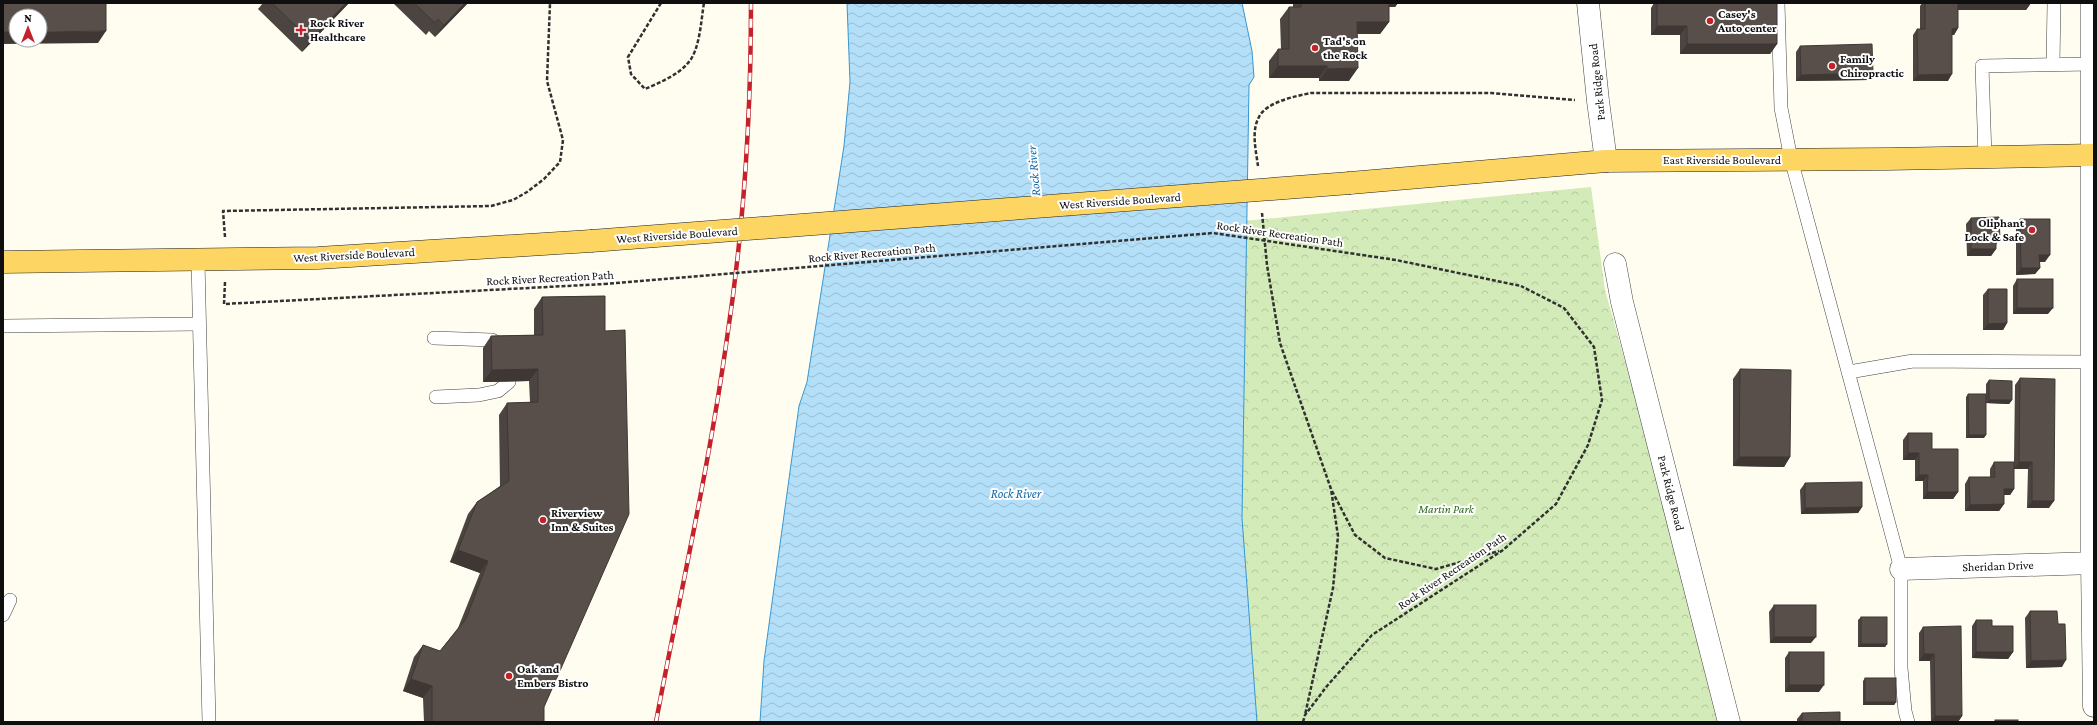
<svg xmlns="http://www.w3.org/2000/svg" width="2097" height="725" font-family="'Crimson Pro',serif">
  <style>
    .park { fill: url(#park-crowns) }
    .water { fill: url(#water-waves); stroke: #3797d2 }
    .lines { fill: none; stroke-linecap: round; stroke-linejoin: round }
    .service-casing { stroke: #424242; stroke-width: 14 }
    .minor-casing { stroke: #424242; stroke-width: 23 }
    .tertiary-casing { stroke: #424242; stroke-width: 23 }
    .primary-casing { stroke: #202020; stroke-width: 23 }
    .path { stroke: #313131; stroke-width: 2.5; stroke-dasharray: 4 2; stroke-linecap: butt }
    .service { stroke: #fff; stroke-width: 13 }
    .minor { stroke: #fff; stroke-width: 22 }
    .tertiary { stroke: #fff; stroke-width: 22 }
    .primary { stroke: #fdd562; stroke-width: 22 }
    .rail-casing { stroke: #c5212b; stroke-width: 4.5 }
    .rail { stroke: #fff; stroke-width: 3; stroke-dasharray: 9; stroke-linecap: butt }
    .primary-bridge-casing { stroke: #202020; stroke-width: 23; stroke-linecap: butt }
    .path-bridge { stroke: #313131; stroke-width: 2.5; stroke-dasharray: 4 2; stroke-linecap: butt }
    .primary-bridge { stroke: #fdd562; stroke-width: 22 }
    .wall { fill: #4c4440 }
    .shaded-wall { fill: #3e3734 }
    .building { fill: #584f4a; stroke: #3e3734 }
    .poi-dot { fill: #c5212b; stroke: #fff; stroke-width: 1.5 }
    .labels { text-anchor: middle; stroke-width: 4; stroke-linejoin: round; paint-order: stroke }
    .poi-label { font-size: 12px; font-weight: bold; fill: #0f0f0f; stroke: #fff; text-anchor: start }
    .street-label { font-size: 12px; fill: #0f0f0f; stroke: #fff }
    .park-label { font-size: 12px; font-style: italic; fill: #2d6a1c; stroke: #fff }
    .water-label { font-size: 13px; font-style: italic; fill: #1268a6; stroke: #fff }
  </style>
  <defs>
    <pattern id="park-crowns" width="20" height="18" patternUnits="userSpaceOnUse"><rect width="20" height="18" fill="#d3ebb8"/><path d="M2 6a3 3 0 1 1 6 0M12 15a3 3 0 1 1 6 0" fill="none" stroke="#b4c89d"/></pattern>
    <pattern id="water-waves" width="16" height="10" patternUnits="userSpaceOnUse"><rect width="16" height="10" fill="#b3dff8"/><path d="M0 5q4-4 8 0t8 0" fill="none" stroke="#99bed3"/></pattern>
  </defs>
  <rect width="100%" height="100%" fill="#fffcf0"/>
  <!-- park -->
  <path class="park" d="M1591 187 1605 290 1678 549 1721 722H1244L1234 222Z"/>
  <!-- water -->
  <path class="water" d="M847 3H1242L1252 51 1254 77 1249 85 1242 518 1257 722H760L764 661 799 406 807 382 844 146 850 82Z"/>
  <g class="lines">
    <defs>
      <g id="service">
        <path d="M1778 3 1781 108 1791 159 1901 569V668L1905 711 1908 722"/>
        <path d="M2053 64 2054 3"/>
        <path d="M1985 157 1982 66 2092 64"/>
        <path d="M198 261 209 722"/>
        <path d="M3 326 199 324"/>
        <path d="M434 338 492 340 503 347 511 365 509 382 498 391 479 395 436 397"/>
        <path d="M1849 372 1913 361 2094 362"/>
        <path d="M3 615 10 600"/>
      </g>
      <g id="minor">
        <path d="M1588 3 1598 101 1606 161"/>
        <path d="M2092 155V3"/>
        <path d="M1615 264 1622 302 1729 722"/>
        <path d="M1901 569 2094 563"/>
      </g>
      <path id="tertiary" d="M2092 155V563L2094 706"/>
      <g id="primary">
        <path d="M1350 183 1606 161 1888 159 2094 155"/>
        <path d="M3 262 318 258 591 241"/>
      </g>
    </defs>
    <!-- service casing -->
    <use href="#service" class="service-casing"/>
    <!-- minor casing -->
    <use href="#minor" class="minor-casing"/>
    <!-- tertiary casing -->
    <use href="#tertiary" class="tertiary-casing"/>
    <!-- primary casing -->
    <use href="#primary" class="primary-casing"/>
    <!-- path -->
    <g class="path">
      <path d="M661 3 628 57 631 74 645 89C659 83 678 75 688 63 700 50 701 20 704 3"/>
      <path d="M1258 166C1256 151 1251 131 1259 117 1266 102 1296 96 1311 93H1491L1575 100"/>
      <path d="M1262 213 1267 265 1280 343 1331 489 1338 536 1333 588 1305 715"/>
      <path d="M225 237 223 211 491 206 513 200 527 192 544 179 560 162 563 140 547 81 550 3"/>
      <path d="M225 282 224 304 604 284"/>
      <path d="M1332 491 1355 535 1385 558 1436 569 1499 551"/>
      <path d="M1303 722 1305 715 1327 686 1372 635 1503 550 1556 504 1588 445 1602 400 1594 347 1564 308 1521 286"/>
    </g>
    <!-- service -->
    <use href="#service" class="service"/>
    <!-- minor -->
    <use href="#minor" class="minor"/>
    <!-- tertiary -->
    <use href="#tertiary" class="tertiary"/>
    <!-- primary -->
    <use href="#primary" class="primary"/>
    <defs>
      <path id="rail" d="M656 722C680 594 709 467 727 338 744 227 751 115 751 3"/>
    </defs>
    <!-- rail casing -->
    <use href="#rail" class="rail-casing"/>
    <!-- rail -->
    <use href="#rail" class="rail"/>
    <defs>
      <path id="primary-bridge" d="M591 241 1350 183"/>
    </defs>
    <!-- primary-bridge casing -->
    <use href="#primary-bridge" class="primary-bridge-casing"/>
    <!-- path-bridge -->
    <path class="path-bridge" d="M604 284 1213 233 1396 260 1521 286"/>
    <!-- primary-bridge -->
    <use href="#primary-bridge" class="primary-bridge"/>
  </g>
  <!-- wall -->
  <g class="wall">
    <path d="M263 3H349L302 52 258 9Z"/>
    <path d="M393 3H468L435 37 429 31 426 35Z"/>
    <path d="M1293 3H1398L1395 7H1389V22L1380 34H1357L1349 81H1319V78H1269V61L1278 49H1281L1280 19 1289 7H1293Z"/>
    <path d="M1654 3H1777V44L1770 54H1680V35H1651V8Z"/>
    <path d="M1922 3H2031L2026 10H1958V28L1954 35H1952L1948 81H1913V35L1917 29H1920V6Z"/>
    <path d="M1800 46 1873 73 1869 80 1796 81V52Z"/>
    <path d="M1971 218 1996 249 1991 256H1967L1966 224Z"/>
    <path d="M2020 219 2045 262H2040V268L2035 274 2016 275V226Z"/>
    <path d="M2017 279 2048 314H2013V286Z"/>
    <path d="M1988 289 2007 323 2003 330H1983V295Z"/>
    <path d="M605 296 544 707V722H424L423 698 403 691 414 657 423 645 440 651 458 628 480 573 450 562 468 514 477 502 500 486 499 415 507 403 530 402 529 381 483 382V348L491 336 534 335V309L542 297Z"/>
    <path d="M1740 369 1790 457 1784 467 1733 466V379Z"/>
    <path d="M2020 378 2049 508H2027L2028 469H2014V489L2010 495H2004V504L1999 511H1965V484L1969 477H1990V469L1994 462H2014L2015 385Z"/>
    <path d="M1989 380 2012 400 2009 404 1986 403V384Z"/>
    <path d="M1968 394 1984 438H1966V397Z"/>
    <path d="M1908 433 1932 449 1958 492 1953 499H1923V481H1915V460H1903V440Z"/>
    <path d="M1805 483 1862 507 1858 513 1801 514 1800 490Z"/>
    <path d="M1774 605 1811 643H1770L1769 612Z"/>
    <path d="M2030 611 2058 624 2062 667 2026 668 2025 618Z"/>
    <path d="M1861 617 1887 644 1885 647H1858V620Z"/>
    <path d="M1976 620 1992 626 2013 652 2008 659 1972 658V626Z"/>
    <path d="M1923 627 1962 716 1958 722H1931L1930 661H1919V633Z"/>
    <path d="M1789 652 1819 692H1785V658Z"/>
    <path d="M1865 678 1896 702 1894 705H1863V681Z"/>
    <path d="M1802 713 1840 722H1797V719Z"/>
  </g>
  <!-- shaded-wall -->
  <g class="shaded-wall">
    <path d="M346 3H349L302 52 310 40Z"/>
    <path d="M465 3H468L435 37 444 25Z"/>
    <path d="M1383 3H1398L1395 7H1380Z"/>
    <path d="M1960 3H2031L2026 10H1955Z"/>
    <path d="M1357 22H1389L1380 34H1348Z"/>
    <path d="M1657 26H1687L1680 35H1651Z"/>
    <path d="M1958 28 1954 35H1947L1952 29Z"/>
    <path d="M106 31 98 43 3 44V32H16V40H40V32Z"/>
    <path d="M1687 44H1777L1770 54H1680Z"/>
    <path d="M1278 66H1327L1319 78H1269Z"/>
    <path d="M1358 68 1349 81H1319L1327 69Z"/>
    <path d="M1873 73 1869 80 1796 81 1801 75Z"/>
    <path d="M1952 74 1948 81H1913L1918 75Z"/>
    <path d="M1996 239H2000L1995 246Z"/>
    <path d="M1971 249H1996L1991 256H1967Z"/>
    <path d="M2039 255H2050L2045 262H2035Z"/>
    <path d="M2021 268H2040L2035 274 2016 275Z"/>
    <path d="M2017 308H2053L2048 314H2013Z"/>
    <path d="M2007 323 2003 330H1983L1988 324Z"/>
    <path d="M538 369 529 381 483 382 492 370Z"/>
    <path d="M1989 400H2012L2009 404 1986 403Z"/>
    <path d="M1969 435H1986L1984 438H1966Z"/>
    <path d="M1908 453H1919L1915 460H1903Z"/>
    <path d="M1739 457H1790L1784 467 1733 466Z"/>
    <path d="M2019 462H2032L2028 469H2014Z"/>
    <path d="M1919 475H1928L1923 481H1915Z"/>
    <path d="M2004 489H2014L2010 495H1999Z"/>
    <path d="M1927 492H1958L1953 499H1923Z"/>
    <path d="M2032 501H2054L2049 508H2027Z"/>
    <path d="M2004 504 1999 511H1965L1970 505Z"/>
    <path d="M1862 507 1858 513 1801 514 1805 508Z"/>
    <path d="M458 550 488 561 480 573 450 562Z"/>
    <path d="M1774 637H1816L1811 643H1770Z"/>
    <path d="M1861 644H1887L1885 647H1858Z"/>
    <path d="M1976 652H2013L2008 659 1972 658Z"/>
    <path d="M1924 654H1934L1930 661H1919Z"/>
    <path d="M2066 660 2062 667 2026 668 2031 661Z"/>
    <path d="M411 679 432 686 423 698 403 691Z"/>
    <path d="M1789 685H1824L1819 692H1785Z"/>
    <path d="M1865 702H1896L1894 705H1863Z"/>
    <path d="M1935 716H1962L1958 722H1931Z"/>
  </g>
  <!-- building -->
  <g class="building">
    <path d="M3 3H106V31L40 32V16H16V32H3Z"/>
    <path d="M272 3H346L310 40Z"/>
    <path d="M414 3H465L444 25 438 19 435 23Z"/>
    <path d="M1301 3H1389V22H1357L1358 68 1327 69V66H1278V49H1289V7H1301Z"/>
    <path d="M1657 3H1777V44H1687V26H1657Z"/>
    <path d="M1925 3H1958V28L1952 29V74L1918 75 1917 29H1925Z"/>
    <path d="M1872 44 1873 73 1801 75 1800 46Z"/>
    <path d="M1999 217 2000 239H1996V249H1971V218Z"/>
    <path d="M2020 219H2050V255H2039L2040 268H2021Z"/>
    <rect x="2017" y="279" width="36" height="29"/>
    <path d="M1988 289H2007V323L1988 324Z"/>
    <path d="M605 296V331L625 330 629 514 544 707V722H432V686L411 679 423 645 440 651 466 619 488 561 458 550 477 502 509 481 507 403 538 402V369L492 370 491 336 543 335 542 297Z"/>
    <path d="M1740 369 1791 370 1790 457H1739Z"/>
    <path d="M2020 378 2055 379 2054 501H2032V462H2019Z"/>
    <path d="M1989 380 2012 381V400H1989Z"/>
    <path d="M1968 394H1986V435H1969Z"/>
    <path d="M1908 433H1932V449H1958V492H1927L1928 475H1919V453H1908Z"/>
    <path d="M1994 462H2014V489H2004V504L1970 505 1969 477H1995Z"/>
    <path d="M1862 482V507L1805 508V483Z"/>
    <rect x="1774" y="605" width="42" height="32"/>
    <path d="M2030 611H2057L2058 624H2065L2066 660 2031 661Z"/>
    <rect x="1861" y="617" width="26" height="27"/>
    <path d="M1976 620H1992V626H2013V652H1976Z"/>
    <path d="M1961 626 1962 716H1935L1934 654H1924L1923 627Z"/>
    <rect x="1789" y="652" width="35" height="33"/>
    <rect x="1865" y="678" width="31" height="24"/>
    <path d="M1840 712V722H1802V713Z"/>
    <rect x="1995" y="720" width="23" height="2"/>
  </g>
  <!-- markers -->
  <g class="poi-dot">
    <circle cx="1710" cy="21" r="4"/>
    <path d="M299 24h4v4h4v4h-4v4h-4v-4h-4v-4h4z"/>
    <circle cx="1315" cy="48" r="4"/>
    <circle cx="1832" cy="66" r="4"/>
    <circle cx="2032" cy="230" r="4"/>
    <circle cx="543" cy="520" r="4"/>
    <circle cx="509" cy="676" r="4"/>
  </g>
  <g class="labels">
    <!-- poi labels -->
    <g class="poi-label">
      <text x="1718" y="18">Casey's<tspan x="1718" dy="14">Auto center</tspan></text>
      <text x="310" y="27">Rock River<tspan x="310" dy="14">Healthcare</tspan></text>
      <text x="1323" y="45">Tad's on<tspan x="1323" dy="14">the Rock</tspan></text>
      <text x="1840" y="63">Family<tspan x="1840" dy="14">Chiropractic</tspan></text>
      <text x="2024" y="227" text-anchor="end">Oliphant<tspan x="2024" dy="14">Lock &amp; Safe</tspan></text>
      <text x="551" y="517">Riverview<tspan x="551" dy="14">Inn &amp; Suites</tspan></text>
      <text x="517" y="673">Oak and<tspan x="517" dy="14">Embers Bistro</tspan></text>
    </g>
    <!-- street labels -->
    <g class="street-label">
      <text transform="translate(1597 82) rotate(-96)" y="4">Park Ridge Road</text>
      <text x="1722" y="164">East Riverside Boulevard</text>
      <text transform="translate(1120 201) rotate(-4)" y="4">West Riverside Boulevard</text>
      <text transform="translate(1280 234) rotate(8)" y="4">Rock River Recreation Path</text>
      <text transform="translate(677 235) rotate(-4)" y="4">West Riverside Boulevard</text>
      <text transform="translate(872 253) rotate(-5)" y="4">Rock River Recreation Path</text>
      <text transform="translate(354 255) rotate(-3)" y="4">West Riverside Boulevard</text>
      <text transform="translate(550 278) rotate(-3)" y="4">Rock River Recreation Path</text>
      <text transform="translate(1671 493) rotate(76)" y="4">Park Ridge Road</text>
      <text transform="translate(1998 566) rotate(-2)" y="4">Sheridan Drive</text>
      <text transform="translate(1452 571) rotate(-34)" y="4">Rock River Recreation Path</text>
    </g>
    <!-- park labels -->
    <g class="park-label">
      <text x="1446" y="513">Martin Park</text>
    </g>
    <!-- water labels -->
    <g class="water-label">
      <text transform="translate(1033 171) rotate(-95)" y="5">Rock River</text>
      <text x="1016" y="498">Rock River</text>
    </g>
  </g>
  <!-- border -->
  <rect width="2097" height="725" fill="none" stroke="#0f0f0f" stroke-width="8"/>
  <!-- north arrow -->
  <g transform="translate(28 28)"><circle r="19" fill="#ffffff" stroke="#9f9f9f"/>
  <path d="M0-3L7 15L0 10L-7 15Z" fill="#c5212b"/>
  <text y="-6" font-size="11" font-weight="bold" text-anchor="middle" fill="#0f0f0f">N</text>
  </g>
</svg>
